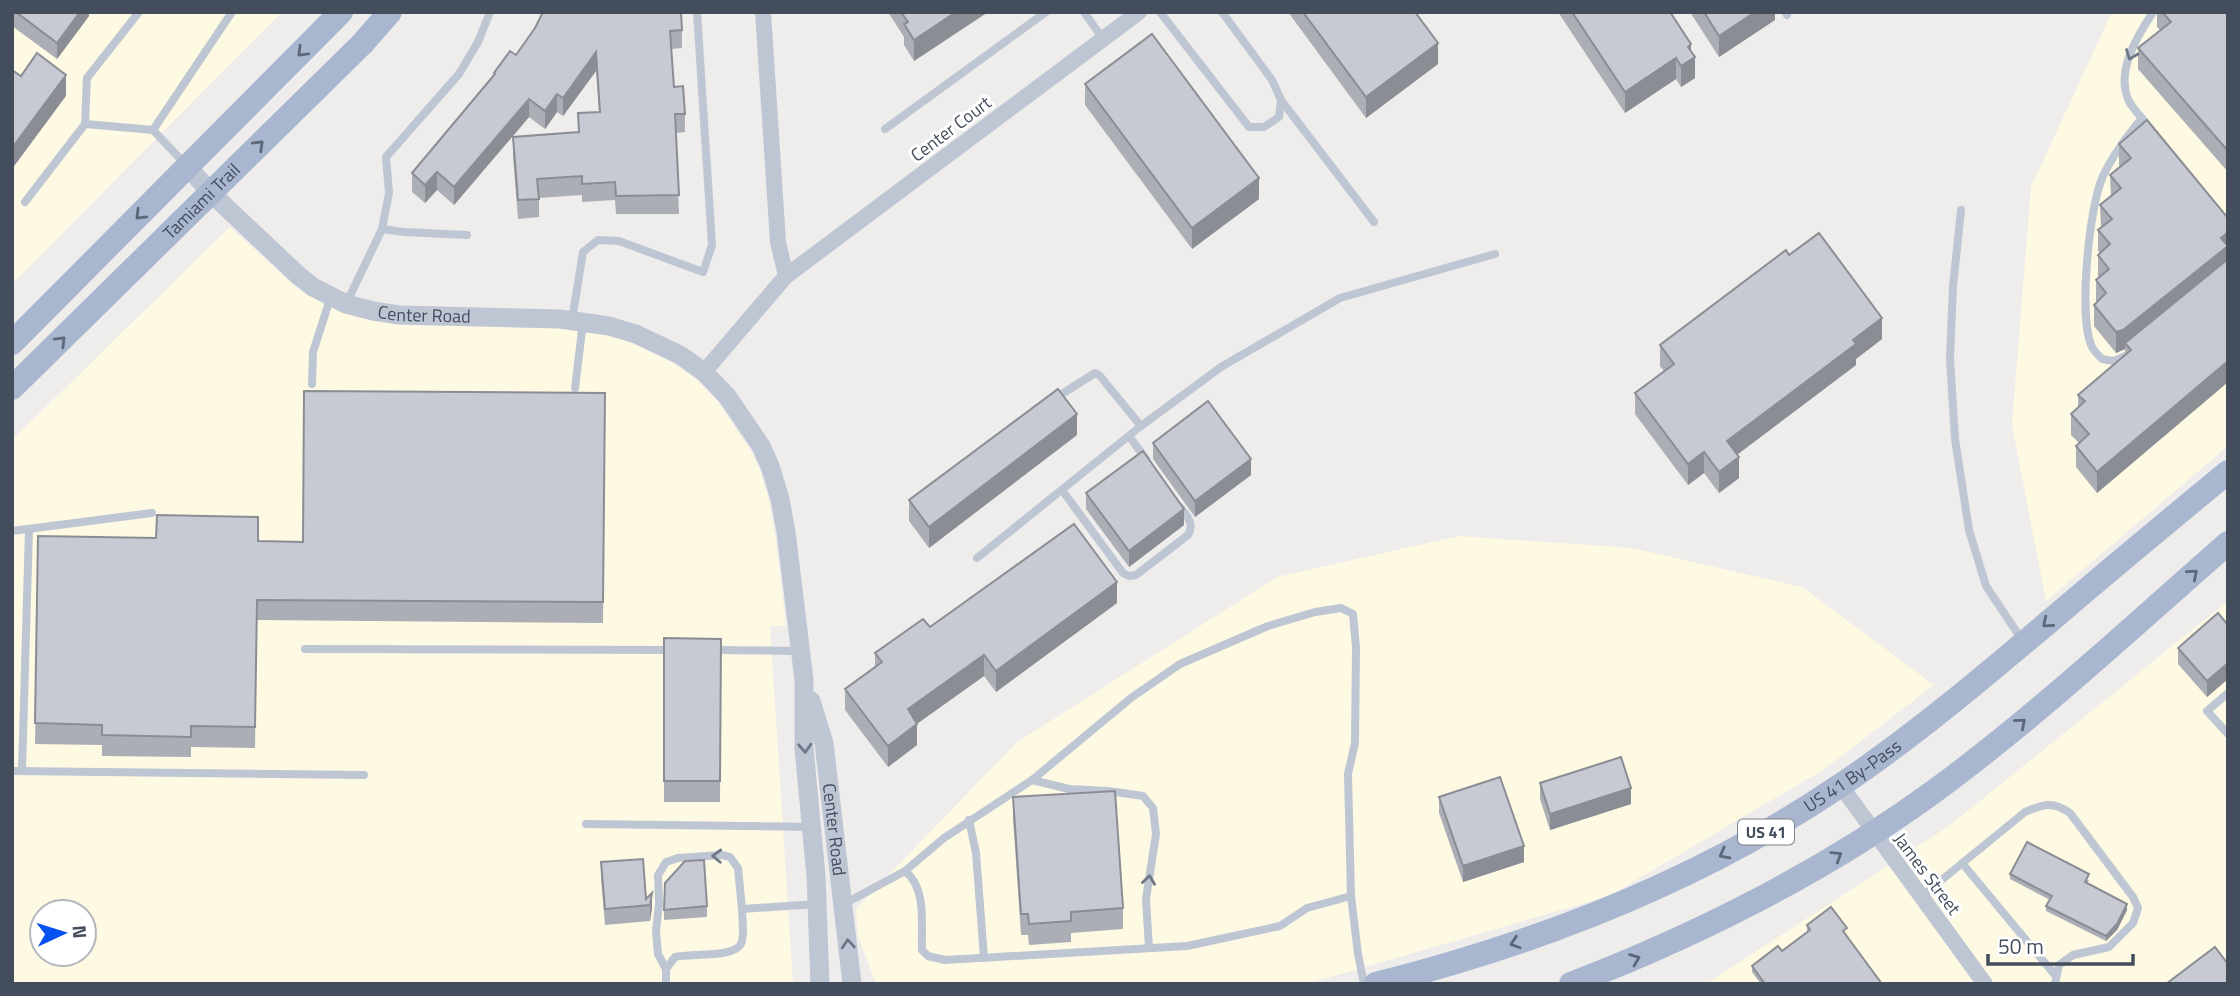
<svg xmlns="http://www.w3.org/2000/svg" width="2240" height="996" font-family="'Titillium Web',sans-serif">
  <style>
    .commercial { fill: #fef9e2; fill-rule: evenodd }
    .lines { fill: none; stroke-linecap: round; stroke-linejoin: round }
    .service { stroke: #bec6d4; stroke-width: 8 }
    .minor { stroke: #bec6d4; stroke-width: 16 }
    .tertiary { stroke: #bec6d4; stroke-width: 19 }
    .primary { stroke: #a8b7cf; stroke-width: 24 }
    .wall { fill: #abaeb5 }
    .shaded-wall { fill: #8b8d94 }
    .building { fill: #c7cad3; stroke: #8b8d94; stroke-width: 2 }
    .oneway { stroke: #5c6879 }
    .oneway2 { stroke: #6e7786 }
    .labels { text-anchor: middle; stroke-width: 6; stroke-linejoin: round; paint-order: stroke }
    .shield { fill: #fff; stroke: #7b828d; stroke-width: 2 }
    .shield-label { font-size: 16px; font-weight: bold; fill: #434d5c }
    .street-label { font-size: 18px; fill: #434d5c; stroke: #fff }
  </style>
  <rect width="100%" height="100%" fill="#efecec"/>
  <!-- commercial -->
  <g class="commercial">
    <path d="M12 12H282L12 284Z"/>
    <path d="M2112 12H2228V446L2046 601 2012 425 2031 187Z"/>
    <path d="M230 227 292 284 308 295 343 313 398 325 559 328 606 335 632 343 673 363 696 379 718 402 751 451 760 470 769 501 775 534 786 626H770L793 984H12V440ZM42 912H84V954H42Z"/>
    <path d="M1459 536 1632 548 1802 587 1934 685 1823 770 1609 896 1310 983 876 984 858 936 856 909 1016 743 1277 577Z"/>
    <path d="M2228 601V984H1706L1949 826Z"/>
  </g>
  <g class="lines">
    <!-- service -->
    <g class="service">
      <path d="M139 12 87 78 85 124 153 130"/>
      <path d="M1084 12 1103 39"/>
      <path d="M1160 12 1249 127H1264L1279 117 1281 100 1272 80 1222 12"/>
      <path d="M1785 12 1787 15"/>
      <path d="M1281 100 1374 222"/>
      <path d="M2144 121C2139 114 2131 107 2128 99 2116 70 2138 35 2153 12"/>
      <path d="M885 129 1046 12"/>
      <path d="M186 165 153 130 232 12"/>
      <path d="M25 202 85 124"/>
      <path d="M1961 210 1953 286 1950 359 1955 439 1969 530 1986 586 2022 640"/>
      <path d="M382 229 404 232 467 235"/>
      <path d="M347 302 382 229 389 193 386 157 459 74 478 42 490 12"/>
      <path d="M572 320 583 252 598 240 619 241 703 272 712 245 697 12"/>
      <path d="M2128 355 2114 361 2102 359C2099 356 2094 351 2092 347 2078 318 2089 206 2103 176 2113 155 2127 136 2142 118"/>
      <path d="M312 384 313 352 331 296"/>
      <path d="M575 388 583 322"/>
      <path d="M1054 399 1095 373 1100 376 1141 426 1221 367 1340 298 1495 254"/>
      <path d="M1129 436 1146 459"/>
      <path d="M1062 490 1123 573 1129 576 1136 575 1188 535C1195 524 1187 516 1180 507"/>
      <path d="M12 531 152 513"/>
      <path d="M977 558 1141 426"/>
      <path d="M305 649 673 650"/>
      <path d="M710 650 799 651"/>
      <path d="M2228 693 2207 711 2228 734"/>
      <path d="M12 771 364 775"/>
      <path d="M22 771 29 529"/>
      <path d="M1032 780 1069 789 1109 791 1143 796 1153 808 1156 834 1146 899 1149 948"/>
      <path d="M969 820 976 853 984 958"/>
      <path d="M586 824 812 827"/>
      <path d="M1962 863 2055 975"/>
      <path d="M905 871C927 888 921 924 922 950L928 956 945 960 1187 946 1280 926 1307 908 1351 896 1358 954 1364 984"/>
      <path d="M1922 896 2025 812C2044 804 2053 801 2070 813L2133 897 2138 908 2133 923 2109 947 2073 955 2059 965 2055 984"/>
      <path d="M844 904 905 871 944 838 1032 780 1131 698 1180 664 1268 626 1315 612 1341 608 1353 614 1356 647 1355 743 1348 774 1351 896"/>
      <path d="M666 969 658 954 656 931 659 904 658 875 666 862 678 858 722 855 730 857 738 868 742 909"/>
      <path d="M666 984V969L675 957C690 953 734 958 741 944 745 934 742 919 742 909L817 904"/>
    </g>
    <!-- minor -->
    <g class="minor">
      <path d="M763 12 778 242 786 276"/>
      <path d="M704 372 786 276 1139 12"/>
      <path d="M1841 786 1985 984"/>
    </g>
    <!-- tertiary -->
    <g class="tertiary">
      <path id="s1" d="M188 167 211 193 299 276 313 287 346 304 373 311 399 315 560 319 609 326 636 334 680 355 704 372 727 396 761 446 770 466 780 499 786 532 804 680V748L816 876 820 984"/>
      <path id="s2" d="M811 701 824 743 852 984"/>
    </g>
    <!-- primary -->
    <g class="primary">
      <path d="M12 343 341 12"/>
      <path id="s3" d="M12 388 362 44 390 12"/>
      <path id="s4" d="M1376 984C1539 943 1701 880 1841 785 1917 734 1987 674 2057 615 2113 567 2171 519 2228 472"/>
      <path d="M1571 984C1700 934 1824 872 1936 790 2038 715 2132 627 2228 543"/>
    </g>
  </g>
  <!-- wall -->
  <g class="wall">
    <path d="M12 12H89V16L57 59 12 26Z"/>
    <path d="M888 12H988L914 61 904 45V37Z"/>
    <path d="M1288 12H1415L1438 64 1366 118Z"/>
    <path d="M1558 12H1670L1691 52 1695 78 1681 87 1676 79 1625 113Z"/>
    <path d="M1690 12H1775V20L1719 57Z"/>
    <path d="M2157 12H2228V172L2138 69V48L2160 30 2157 27Z"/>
    <path d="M535 28 682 30V48L671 49 674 87 685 114V132L676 133 679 214H616L615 200 582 202V195L539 198V217L518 219 513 156V137L578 132V113L599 112 596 71 563 116 557 112 545 129 529 117 454 205 437 190 425 203 412 192V173L494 76V73L516 55Z"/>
    <path d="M1085 84 1259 199 1192 249 1085 105Z"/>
    <path d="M2119 144 2228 218V382L2097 493 2076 467V446L2079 443 2071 435V414L2078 407V395L2125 355V349L2116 353 2094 326V305L2097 302 2096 301V280L2099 277 2098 276V255L2100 253 2098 251V230L2101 227 2100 205 2111 197 2110 175 2120 167 2119 165Z"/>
    <path d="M1789 255 1882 339 1856 359V365L1737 455 1739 478 1719 493 1704 473 1688 485 1635 414V393L1664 371 1660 366V345Z"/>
    <path d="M605 393 603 623 257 620 255 748 191 747V757L102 756V745L35 744 38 536 303 542Z"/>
    <path d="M1077 435 929 548 909 521V500Z"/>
    <path d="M1153 443 1251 475 1195 517 1153 459Z"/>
    <path d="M1086 493 1184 525 1129 567 1086 509Z"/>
    <path d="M1117 603 996 692 984 676 917 724V745L888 767 845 710V689L875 667V653L930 627Z"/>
    <path d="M2228 625V679L2207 697 2178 664V648Z"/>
    <path d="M664 638 721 639 720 802H664Z"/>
    <path d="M1540 783 1631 804 1550 830 1540 799Z"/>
    <path d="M1013 797 1123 908V929L1071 933V942L1029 945 1028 935H1021L1013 818Z"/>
    <path d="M1439 797 1524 862 1463 882 1439 813Z"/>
    <path d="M601 862 646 899 652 893 650 921 605 925 601 878Z"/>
    <path d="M2010 874 2089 880 2087 884 2127 910 2117 930 2106 941 2046 911V906L2050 900 2010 879Z"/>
    <path d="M707 906V917L664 920V910Z"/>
    <path d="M1807 925 1847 934 1846 935 1882 984H1761L1752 972V966L1782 951 1807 932Z"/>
  </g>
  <!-- shaded-wall -->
  <g class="shaded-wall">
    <path d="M80 12H89V16L57 59V43Z"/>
    <path d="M956 12H988L914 61V40Z"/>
    <path d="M1755 12H1775V20L1719 57V36Z"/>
    <path d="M1438 43V64L1366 118V97Z"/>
    <path d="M1691 44V60L1695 57V78L1681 87V66L1688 47Z"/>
    <path d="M596 52V71L563 116V98Z"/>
    <path d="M1676 58V79L1625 113V92Z"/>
    <path d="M66 75V96L12 169V148Z"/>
    <path d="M557 94V112L545 129V111Z"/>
    <path d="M529 99V117L454 205V187Z"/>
    <path d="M437 172V190L425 203V185Z"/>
    <path d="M1259 178V199L1192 249V228Z"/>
    <path d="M2228 232V267L2125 343V349L2116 353V332Z"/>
    <path d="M1882 318V339L1856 359V365L1727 462V441L1853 340Z"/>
    <path d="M2228 361V382L2097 493V472Z"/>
    <path d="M1077 414V435L929 548V527Z"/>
    <path d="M1704 452V473L1688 485V464Z"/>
    <path d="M1739 457V478L1719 493V472Z"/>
    <path d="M1251 459V475L1195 517V501Z"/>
    <path d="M1184 509V525L1129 567V551Z"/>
    <path d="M1117 582V603L996 692V671Z"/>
    <path d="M984 655V676L908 730V709Z"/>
    <path d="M2228 663V679L2207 697V681Z"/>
    <path d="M917 724V745L888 767V746Z"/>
    <path d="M1631 788V804L1550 830V814Z"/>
    <path d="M1524 846V862L1463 882V866Z"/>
    <path d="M652 893V909L650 921V905Z"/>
    <path d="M2127 904V910L2117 930 2106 941V936Z"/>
  </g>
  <!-- building -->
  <g class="building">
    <path d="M16 12H80L57 43Z"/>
    <path d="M543 12H681L682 30 670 31 674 87 683 86 685 114H675L679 195 616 196 615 182 582 184V176L537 179 539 199 518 200 513 137 579 132 578 113 600 112 596 52 563 98 557 94 545 111 529 99 454 187 437 172 425 185 412 173 495 74 494 73 510 51 516 55 535 28Z"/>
    <path d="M901 12H956L914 40 904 24 908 22Z"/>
    <path d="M1303 12H1415L1438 43 1366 97Z"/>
    <path d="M1572 12H1670L1691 44 1688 47 1695 57 1681 66 1676 58 1625 92Z"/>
    <path d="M1704 12H1755L1719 36Z"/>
    <path d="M2162 12H2228V151L2138 48 2171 22Z"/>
    <path d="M1152 34 1259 178 1192 228 1085 84Z"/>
    <path d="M37 53 66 75 12 148V70L21 76Z"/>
    <path d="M2147 120 2228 218V232L2221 238 2228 246 2123 330 2116 332 2094 305 2106 293 2096 280 2109 269 2098 255 2110 244 2098 230 2112 219 2100 205 2121 188 2110 175 2131 158 2119 144Z"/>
    <path d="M1819 233 1882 318 1853 340 1856 344 1727 441 1739 457 1719 472 1704 452 1688 464 1635 393 1674 364 1660 345 1786 250 1789 255Z"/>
    <path d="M2228 259V361L2097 472 2076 446 2089 434 2071 414 2085 401 2078 395 2131 350 2125 343Z"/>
    <path d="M1058 389 1077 414 929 527 909 500Z"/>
    <path d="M304 391 605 393 603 602 257 600 255 727 191 726V737L102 735V725L35 723 38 536 156 538 157 515 258 517V541L303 542Z"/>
    <path d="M1208 401 1251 459 1195 501 1153 443Z"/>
    <path d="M1143 451 1184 509 1129 551 1086 493Z"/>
    <path d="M1074 524 1117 582 996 671 984 655 908 709 917 724 888 746 845 689 882 662 875 653 923 619 930 627Z"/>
    <path d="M2218 613 2228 625V663L2207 681 2178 648Z"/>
    <path d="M664 638 721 639 720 781H664Z"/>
    <path d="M1621 757 1631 788 1550 814 1540 783Z"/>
    <path d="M1500 777 1524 846 1463 866 1439 797Z"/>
    <path d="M1115 791 1123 908 1071 912V921L1029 924 1028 914H1021L1013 797Z"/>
    <path d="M2027 842 2089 874 2085 882 2127 904 2117 924 2106 936 2046 906 2052 896 2010 874Z"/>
    <path d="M643 859 646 899 652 893 650 905 605 909 601 862Z"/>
    <path d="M704 860 707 906 664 910 665 883 685 861Z"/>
    <path d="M1831 907 1847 928 1843 931 1882 984H1765L1752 966 1778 946 1782 951 1810 930 1807 925Z"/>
    <path d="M2215 947 2228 964V984H2166Z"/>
  </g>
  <!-- one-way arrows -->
  <defs><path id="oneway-chevron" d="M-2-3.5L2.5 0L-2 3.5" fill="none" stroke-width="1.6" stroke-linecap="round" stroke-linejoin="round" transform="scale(1.75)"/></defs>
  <g class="oneway">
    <use href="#oneway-chevron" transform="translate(302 52) rotate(135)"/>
    <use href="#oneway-chevron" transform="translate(259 145) rotate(-44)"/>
    <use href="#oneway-chevron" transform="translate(140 215) rotate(135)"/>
    <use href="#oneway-chevron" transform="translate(61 341) rotate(-45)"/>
    <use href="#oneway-chevron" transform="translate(2193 574) rotate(-41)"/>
    <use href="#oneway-chevron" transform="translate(2047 623) rotate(140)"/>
    <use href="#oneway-chevron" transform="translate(2021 723) rotate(-41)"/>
    <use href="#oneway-chevron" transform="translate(1724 854) rotate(152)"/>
    <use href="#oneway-chevron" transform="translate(1837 856) rotate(-32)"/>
    <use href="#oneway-chevron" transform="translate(1515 943) rotate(162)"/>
    <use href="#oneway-chevron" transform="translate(1635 959) rotate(-22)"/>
  </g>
  <g class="oneway2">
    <use href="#oneway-chevron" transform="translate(2131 55) rotate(111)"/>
    <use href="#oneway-chevron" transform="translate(805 748) rotate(87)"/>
    <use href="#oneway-chevron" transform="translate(717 856) rotate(-178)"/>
    <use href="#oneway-chevron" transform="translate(1149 880) rotate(-82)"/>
    <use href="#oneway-chevron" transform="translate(848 944) rotate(-95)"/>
  </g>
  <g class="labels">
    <!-- shield labels -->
    <rect class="shield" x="1738" y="819.5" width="56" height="25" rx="5"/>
    <g class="shield-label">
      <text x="1766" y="838">US 41</text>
    </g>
    <!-- street labels -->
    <g class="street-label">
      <text transform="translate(951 129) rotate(-37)" y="6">Center Court</text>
      <text dy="6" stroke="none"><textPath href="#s3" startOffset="266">Tamiami Trail</textPath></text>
      <text dy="6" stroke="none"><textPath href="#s1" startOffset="290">Center Road</textPath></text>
      <text dy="6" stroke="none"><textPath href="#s4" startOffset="523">US 41 By-Pass</textPath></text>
      <text dy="6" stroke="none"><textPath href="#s2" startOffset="131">Center Road</textPath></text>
      <text transform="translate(1927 874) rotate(53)" y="6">James Street</text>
    </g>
  </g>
  <!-- border -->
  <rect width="2240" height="996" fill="none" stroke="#434d5c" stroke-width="28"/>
  <!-- north arrow -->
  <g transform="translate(63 933) rotate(86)"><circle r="33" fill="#ffffff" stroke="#b4b8be" stroke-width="2"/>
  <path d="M0-5L12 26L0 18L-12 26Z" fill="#0651ef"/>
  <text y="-10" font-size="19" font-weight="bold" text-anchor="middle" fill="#434d5c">N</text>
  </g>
  <!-- scale -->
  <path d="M1988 954v10h145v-10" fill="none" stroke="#434d5c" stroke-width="3.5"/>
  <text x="1998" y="954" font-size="21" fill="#434d5c" stroke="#ffffff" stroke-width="5" paint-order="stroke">50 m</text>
</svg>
